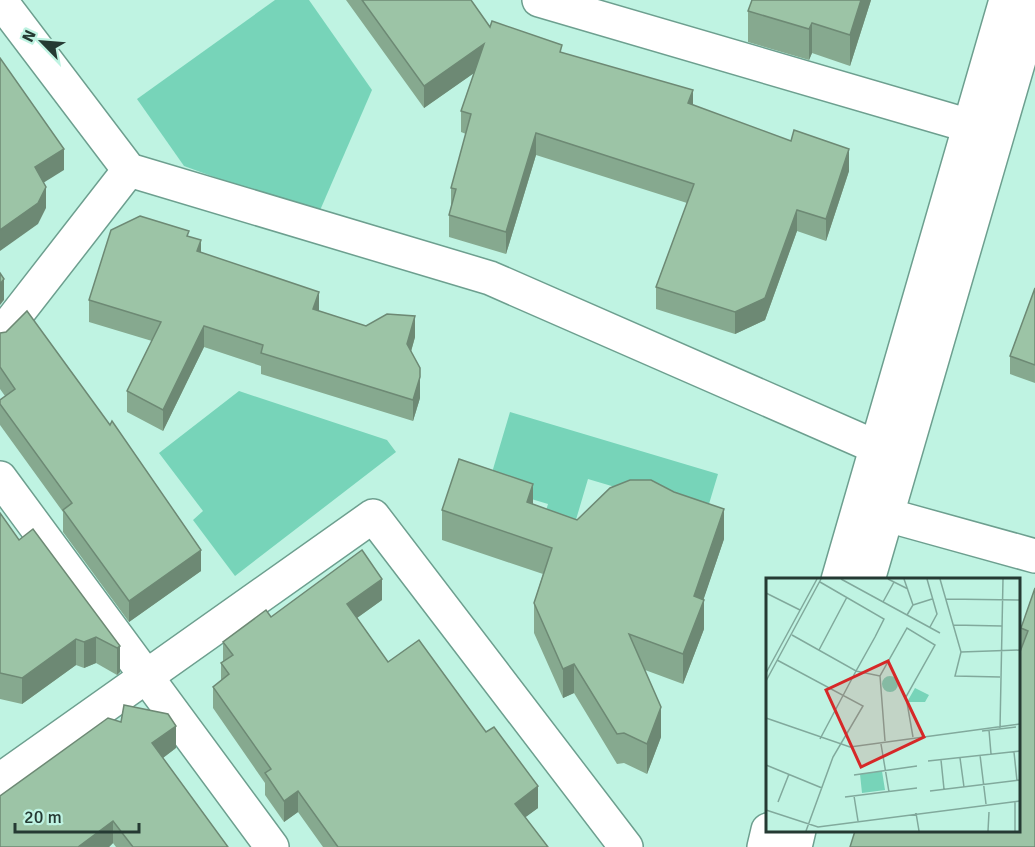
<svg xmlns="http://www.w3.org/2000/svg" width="1035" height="847" font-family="Signika,sans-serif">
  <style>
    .green { fill: #77d4b9 }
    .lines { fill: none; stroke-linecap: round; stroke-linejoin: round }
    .street-casing { stroke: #6d9f8f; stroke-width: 36 }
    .secondary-casing { stroke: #6d9f8f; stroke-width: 36 }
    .street { stroke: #fff; stroke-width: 33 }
    .secondary { stroke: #fff; stroke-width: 33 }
    .wall { fill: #86a98f }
    .shaded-wall { fill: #6d8974 }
    .building { fill: #9cc4a6; stroke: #6d8974; stroke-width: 1.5 }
    .inset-road { fill: none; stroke: #81a99c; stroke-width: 1.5 }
    .view { fill: #d62828; fill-opacity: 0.15; stroke: #d62828; stroke-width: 3 }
    .inset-edge { fill: none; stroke: #253a33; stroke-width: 3 }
  </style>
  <rect width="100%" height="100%" fill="#bff3e2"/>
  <!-- green -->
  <g class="green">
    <path d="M275 0H309L372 90 318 215 184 166 137 99Z"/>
    <path d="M239 391 387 440 396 452 235 576 193 520 203 511 159 453Z"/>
    <path d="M510 412 718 474 706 514 588 479 575 523 534 550 548 504 488 486Z"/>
  </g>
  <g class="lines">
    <defs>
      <g id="street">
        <path d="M0 0 129 170 490 278 876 447"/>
        <path d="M539 0 970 126"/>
        <path d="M0 336 129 170"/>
        <path d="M0 478 272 847"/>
        <path d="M887 515 1035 556"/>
      </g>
      <g id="secondary">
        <path d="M838 580 1006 0"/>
        <path d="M868 580 1035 5"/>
        <path d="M0 780 373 516 626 847"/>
        <path d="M764 847 768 830"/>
        <path d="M795 847 799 830"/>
      </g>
    </defs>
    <!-- street casing -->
    <use href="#street" class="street-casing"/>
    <!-- secondary casing -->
    <use href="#secondary" class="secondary-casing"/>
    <!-- street -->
    <use href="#street" class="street"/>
    <!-- secondary -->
    <use href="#secondary" class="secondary"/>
  </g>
  <!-- wall -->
  <g class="wall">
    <path d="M346 0H471L490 27 562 53 693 105 849 171 826 241 797 231 765 320 735 334 656 309V287L687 203 536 155 506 254 449 237V215L451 207V188L466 134 461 132V111L474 73 424 108Z"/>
    <path d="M752 0H871L850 66 812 53 809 60 748 42V11Z"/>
    <path d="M189 236 201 252 319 311 366 326 415 337 411 351 420 389V398L413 421 261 374V366L204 347 163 431 127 412V391L152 341 89 322V300Z"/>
    <path d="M1035 288V383L1010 374V356Z"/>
    <path d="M0 333 201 571 129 622 63 532V512L0 425V400L5 396 0 389Z"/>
    <path d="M533 504 577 520 724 539 703 600 704 629 683 684 645 670 661 737 647 774 624 763 617 764 574 693 563 698 534 633V603L543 574 442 540V510Z"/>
    <path d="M0 513 19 540 120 646V672L117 675 96 663 84 668 76 665 22 704 0 699Z"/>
    <path d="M1035 588 1018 831 1021 628Z"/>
    <path d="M382 600 357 618 388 662 538 808 525 817 548 847H323L298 812 284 822 265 795V783L213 708V687L221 680V663L223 662V642L271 617Z"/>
    <path d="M176 748 163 758 228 847H116L113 843 109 847H0Z"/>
  </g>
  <!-- shaded-wall -->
  <g class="shaded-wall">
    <path d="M861 0H871L850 66V35Z"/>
    <path d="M812 23V53L809 60V29Z"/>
    <path d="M484 44V66L424 108V86Z"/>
    <path d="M693 90V112L688 103Z"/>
    <path d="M536 133V155L506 254V232Z"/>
    <path d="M64 149V170L35 188V167Z"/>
    <path d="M849 149V171L826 241V219Z"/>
    <path d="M46 187V208L38 224 0 251V230Z"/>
    <path d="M797 210V231L765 320 735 334V312Z"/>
    <path d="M201 240V261L197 251Z"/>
    <path d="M4 279V300L0 305V284Z"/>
    <path d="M319 292V313L313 309Z"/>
    <path d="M415 316V337L407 366V344Z"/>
    <path d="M204 326V347L163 431V410Z"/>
    <path d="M420 368V398L413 421V400Z"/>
    <path d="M533 484V514L527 502Z"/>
    <path d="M724 509V539L702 604 704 600V629L683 684V654L694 596Z"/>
    <path d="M201 550V571L129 622V601Z"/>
    <path d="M382 579V600L347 625V604Z"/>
    <path d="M96 637V663L84 668V642Z"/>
    <path d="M76 639V665L22 704V678Z"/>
    <path d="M120 646V672L117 675V648Z"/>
    <path d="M574 664V693L563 698V669Z"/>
    <path d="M661 707V737L647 774V744Z"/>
    <path d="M176 726V748L152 766V743Z"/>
    <path d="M538 786V808L515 825V804Z"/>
    <path d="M298 791V812L284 822V801Z"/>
    <path d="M113 821V843L109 847H78Z"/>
  </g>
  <!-- building -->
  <g class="building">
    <path d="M362 0H471L490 27 492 21 562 45 560 52 693 90 688 103 791 141 794 130 849 149 826 219 797 210 765 298 735 312 656 287 694 184 536 133 506 232 449 215 456 189 451 188 471 114 461 111 484 44 424 86Z"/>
    <path d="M752 0H861L850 35 812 23 809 29 748 11Z"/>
    <path d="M0 58 64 149 35 167 46 187 38 203 0 230Z"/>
    <path d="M140 216 189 231 187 236 201 240 197 251 319 292 313 309 366 326 387 314 415 316 407 344 420 368V377L413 400 261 353 263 345 204 326 163 410 127 391 161 322 89 300 111 230Z"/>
    <path d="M0 273 4 279 0 284Z"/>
    <path d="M1035 288V365L1010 356Z"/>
    <path d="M27 311 110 425 112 421 201 550 129 601 63 510 72 503 0 404V400L15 389 0 367V333L6 332Z"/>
    <path d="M459 459 533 484 527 502 577 520 610 488 630 480H651L674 492 724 509 694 596 704 600 683 654 629 634 661 707 647 744 624 733 617 734 574 664 563 669 534 603 552 548 442 510Z"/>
    <path d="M0 513 19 540 33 529 120 646 117 648 96 637 84 642 76 639 22 678 0 673Z"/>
    <path d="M362 550 382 579 347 604 388 662 419 640 486 732 494 727 538 786 515 804 548 847H338L298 791 284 801 265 773 271 769 213 687 229 674 221 663 233 655 223 642 266 610 271 617Z"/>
    <path d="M1035 588V847H850L855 831H1018V657L1028 631 1021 628Z"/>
    <path d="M124 705 168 714 176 726 152 743 228 847H133L113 821 78 847H0V796L108 718 121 722Z"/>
  </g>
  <!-- overview -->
  <g transform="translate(766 578)">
    <rect width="254" height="254" fill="#bff3e2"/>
    <path d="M116 106a8 8 0 1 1 16 0a8 8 0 1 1-16 0ZM149 110 163 117 159 124H141ZM116 193 119 212 96 215 94 196Z" fill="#77d4b9"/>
    <path class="inset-road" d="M75 1 174 55M122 1 142 11M138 1 147 27 141 37M161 1 171 36 164 49M174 1 195 74 189 98 234 99M0 15 34 32M180 21 254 22M117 24 128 4M147 27 166 21M187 47 236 48M26 57 90 93 109 59 118 41 54 4M53 72 81 19M195 74 254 72M11 82 97 128 67 179 40 253M0 95 51 1M0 103 55 1M0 140 84 169 254 146M234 150 237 1M223 152 225 176M216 153 250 149M54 161 90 93 114 98M119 163 114 98 141 50 169 67 140 119 147 159M115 166 123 214M248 174 251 203M214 177 220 226M194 180 198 209M175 182 178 211M162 183 254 173M0 187 56 210M88 197 151 188M164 213 254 202M88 218 92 243M79 219 151 210M12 224 23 196M249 224V253M0 232 52 249 254 223M150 235 153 253M222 253 223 234"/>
    <path class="view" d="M122 83 158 159 95 189 60 112Z"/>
    <rect width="254" height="254" class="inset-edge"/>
  </g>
  <!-- north arrow -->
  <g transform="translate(42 42) rotate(295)" stroke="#bff3e2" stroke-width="4.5" paint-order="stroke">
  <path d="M0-4.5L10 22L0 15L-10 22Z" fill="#253a33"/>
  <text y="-9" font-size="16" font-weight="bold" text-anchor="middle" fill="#253a33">N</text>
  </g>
  <!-- scale -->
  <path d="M15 823v9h124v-9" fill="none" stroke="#253a33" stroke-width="3"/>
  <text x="24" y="823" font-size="18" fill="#253a33" stroke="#bff3e2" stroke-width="4.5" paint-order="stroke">20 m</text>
</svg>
